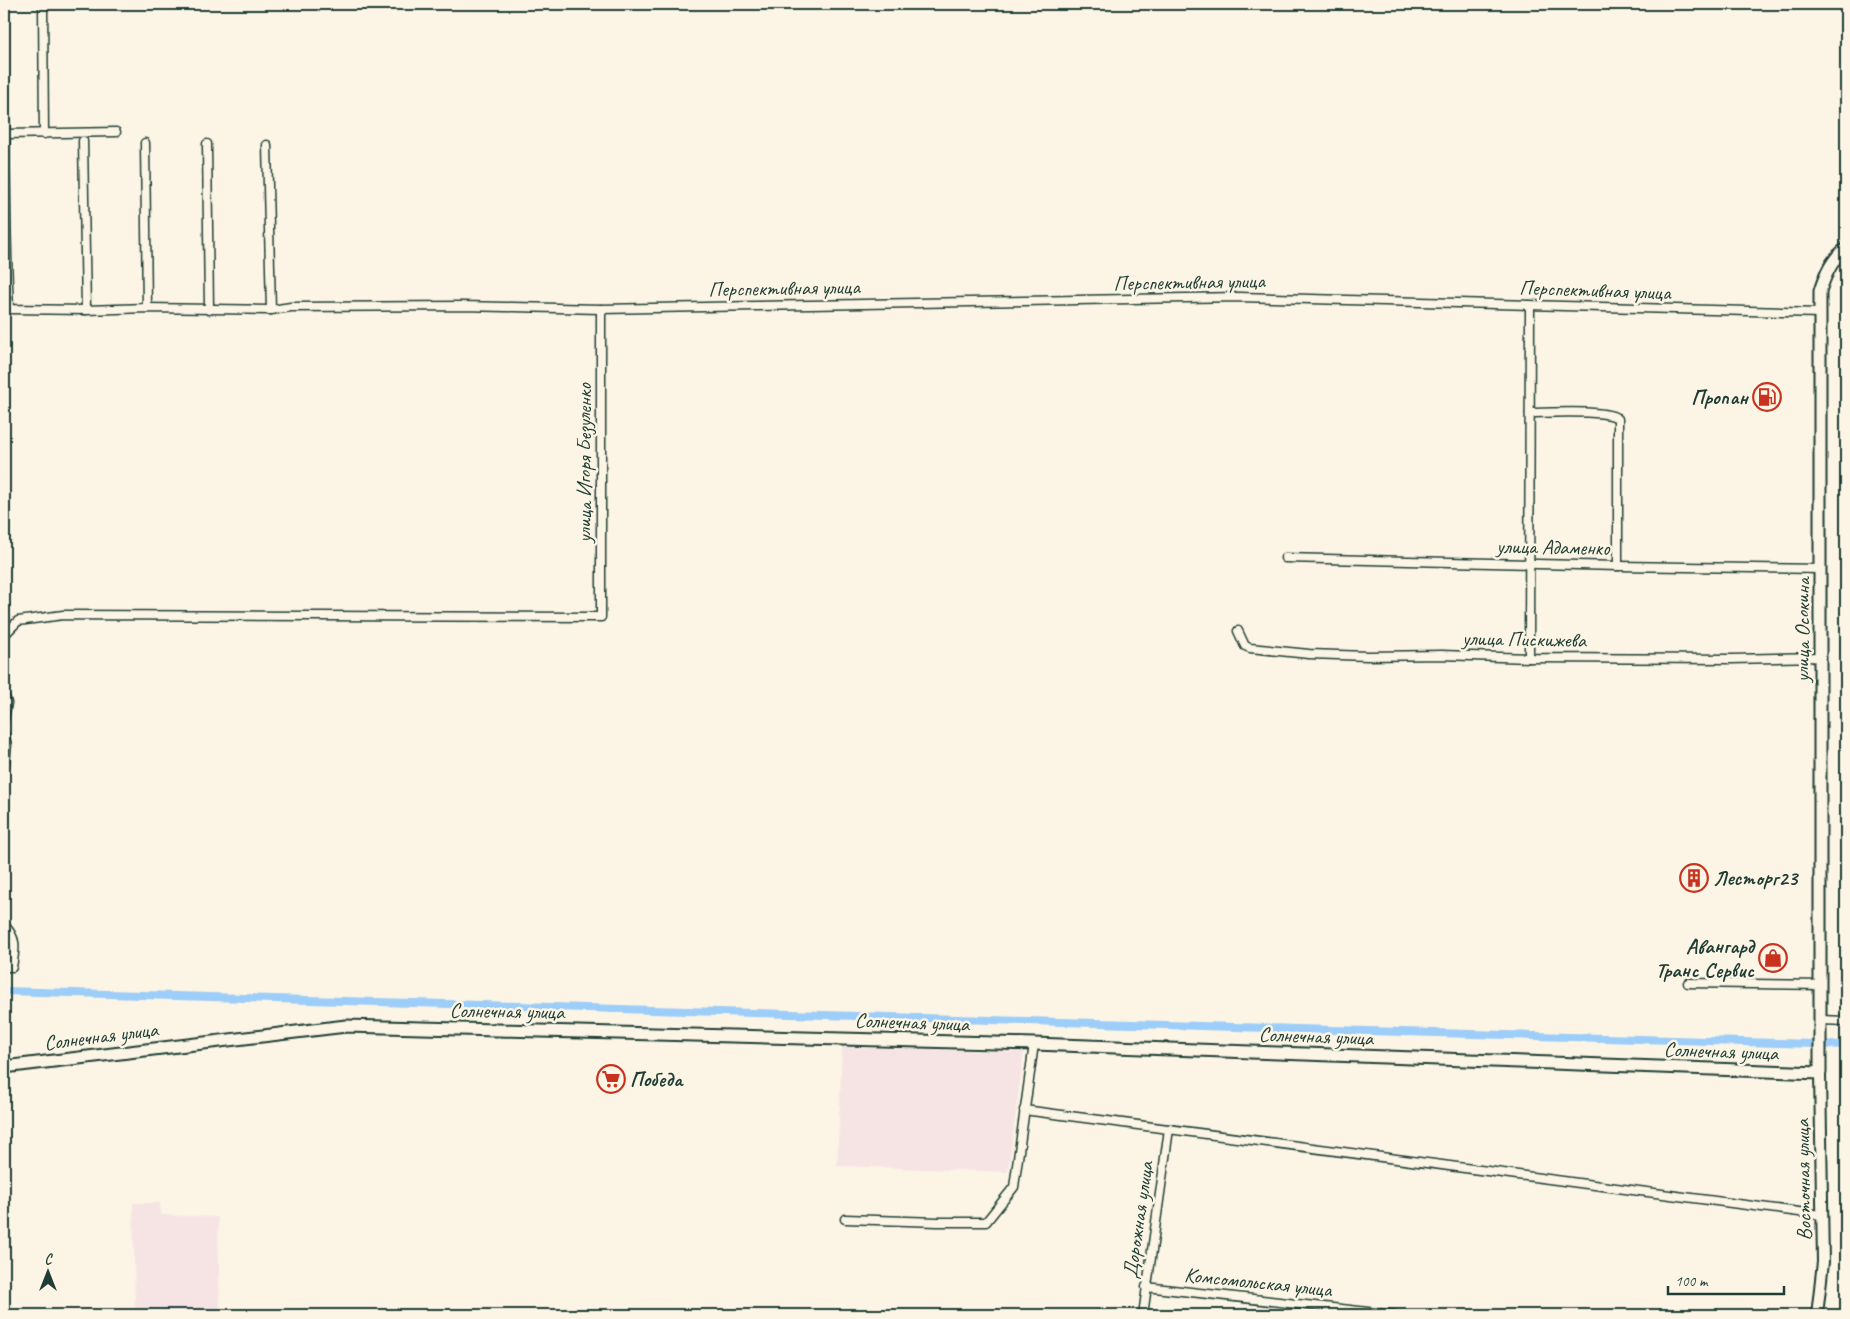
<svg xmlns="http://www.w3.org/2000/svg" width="1850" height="1319" font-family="Caveat,sans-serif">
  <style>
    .built { fill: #f6e4e5 }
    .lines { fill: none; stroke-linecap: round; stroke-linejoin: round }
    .canal { stroke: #9dcdf9; stroke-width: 8 }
    .minor-casing { stroke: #1f3d34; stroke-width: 11 }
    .tertiary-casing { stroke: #1f3d34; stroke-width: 14 }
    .secondary-casing { stroke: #1f3d34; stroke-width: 15 }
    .minor { stroke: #fcf5e5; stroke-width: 8 }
    .tertiary { stroke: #fcf5e5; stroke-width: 10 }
    .secondary { stroke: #fcf5e5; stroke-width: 11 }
    .labels { text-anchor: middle; stroke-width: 5; stroke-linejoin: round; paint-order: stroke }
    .street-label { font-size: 21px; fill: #1f3d34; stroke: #fcf5e5 }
    .poi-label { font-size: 21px; font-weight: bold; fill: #1f3d34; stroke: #fcf5e5; text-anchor: end }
  </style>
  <rect width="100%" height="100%" fill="#fcf5e5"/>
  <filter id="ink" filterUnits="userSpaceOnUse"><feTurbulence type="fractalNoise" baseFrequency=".02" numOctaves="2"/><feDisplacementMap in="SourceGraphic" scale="10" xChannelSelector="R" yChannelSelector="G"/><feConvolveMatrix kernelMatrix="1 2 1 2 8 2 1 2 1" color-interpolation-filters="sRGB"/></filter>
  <g filter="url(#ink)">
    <!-- built -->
    <g class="built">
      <path d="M842 1047 1024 1052 1008 1172 837 1166Z"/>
      <path d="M133 1203H160L161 1215 218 1217 220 1315H135Z"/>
    </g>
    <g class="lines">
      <!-- canal -->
      <path class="canal" d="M4 991 1846 1045"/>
      <defs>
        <g id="minor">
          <path d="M43 4 44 134"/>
          <path d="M4 73C6 151 5 230 9 309L86 310 147 308 271 310 291 307 462 306 601 309 1239 297 1820 313"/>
          <path d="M6 134 116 132"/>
          <path d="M83 141 86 310"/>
          <path d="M145 143 147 308"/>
          <path d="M207 144 209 310"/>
          <path d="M267 145 271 310"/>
          <path d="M1530 413C1547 413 1609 409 1618 419V566"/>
          <path d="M1285 558 1618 566 1820 569"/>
          <path d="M1238 631 1245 646 1250 648 1309 654 1368 656 1442 655 1529 658 1732 659 1821 657"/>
          <path d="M4 635 18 621 63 615 601 617V309"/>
          <path d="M1529 658 1530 305"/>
          <path d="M4 695 7 703 4 719"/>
          <path d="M4 733 7 745 4 772"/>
          <path d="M4 925C18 939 15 949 12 967H4"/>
          <path d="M1688 983 1821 985"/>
          <path d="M1821 1020 1846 1021"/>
          <path d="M1024 1110 1822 1215"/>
          <path d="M845 1219 938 1222H986L1014 1187 1034 1044"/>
          <path d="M1146 1287 1395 1315"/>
          <path d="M1143 1315 1169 1129"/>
        </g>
        <path id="tertiary" d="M1817 1315 1823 1262 1820 1073"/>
        <path id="secondary" d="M4 1067 346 1026 1034 1044 1820 1073V291C1825 275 1832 258 1846 249"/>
      </defs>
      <!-- minor casing -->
      <use href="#minor" class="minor-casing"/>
      <!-- tertiary casing -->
      <use href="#tertiary" class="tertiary-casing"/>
      <!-- secondary casing -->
      <use href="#secondary" class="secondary-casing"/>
      <!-- minor -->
      <use href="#minor" class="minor"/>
      <!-- tertiary -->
      <use href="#tertiary" class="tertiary"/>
      <!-- secondary -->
      <use href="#secondary" class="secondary"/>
    </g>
  </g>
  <!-- icons -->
  <defs>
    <symbol id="fuel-ring" viewBox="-11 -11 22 22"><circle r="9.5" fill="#fcf5e5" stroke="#c8321e" stroke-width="1.5"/><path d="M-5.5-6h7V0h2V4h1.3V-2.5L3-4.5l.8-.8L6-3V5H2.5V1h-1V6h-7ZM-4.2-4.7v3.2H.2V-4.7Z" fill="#c8321e"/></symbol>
    <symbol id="building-ring" viewBox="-11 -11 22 22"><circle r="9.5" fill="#fcf5e5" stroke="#c8321e" stroke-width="1.5"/><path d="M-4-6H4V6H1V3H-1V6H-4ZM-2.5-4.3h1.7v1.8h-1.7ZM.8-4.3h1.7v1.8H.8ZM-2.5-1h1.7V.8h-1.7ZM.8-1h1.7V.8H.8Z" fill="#c8321e"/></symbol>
    <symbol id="shop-ring" viewBox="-11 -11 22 22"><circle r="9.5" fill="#fcf5e5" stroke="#c8321e" stroke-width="1.5"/><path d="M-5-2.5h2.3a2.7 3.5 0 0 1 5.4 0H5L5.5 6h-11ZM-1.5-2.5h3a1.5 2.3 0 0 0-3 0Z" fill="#c8321e"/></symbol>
    <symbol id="supermarket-ring" viewBox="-11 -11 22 22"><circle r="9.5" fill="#fcf5e5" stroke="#c8321e" stroke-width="1.5"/><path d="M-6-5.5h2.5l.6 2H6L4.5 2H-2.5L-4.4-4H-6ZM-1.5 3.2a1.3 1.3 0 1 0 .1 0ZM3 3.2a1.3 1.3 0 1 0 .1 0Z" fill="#c8321e"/></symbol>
  </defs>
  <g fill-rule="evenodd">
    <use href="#fuel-ring" x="1751" y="381" width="32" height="32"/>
    <use href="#building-ring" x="1678" y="862" width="32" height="32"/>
    <use href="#shop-ring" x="1757" y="942" width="32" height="32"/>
    <use href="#supermarket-ring" x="595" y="1063" width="32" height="32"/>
  </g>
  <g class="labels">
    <!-- street labels -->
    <g class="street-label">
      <text transform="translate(1189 282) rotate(-1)" y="7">Перспективная улица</text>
      <text transform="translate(784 288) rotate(-1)" y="7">Перспективная улица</text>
      <text transform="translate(1595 290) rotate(2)" y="7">Перспективная улица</text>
      <text transform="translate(584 463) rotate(-90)" y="7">улица Игоря Безуленко</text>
      <text transform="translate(1553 547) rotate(1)" y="7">улица Адаменко</text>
      <text transform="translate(1802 630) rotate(-90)" y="7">улица Осокина</text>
      <text transform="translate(1524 639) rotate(1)" y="7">улица Пискижева</text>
      <text transform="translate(507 1011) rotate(1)" y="7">Солнечная улица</text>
      <text transform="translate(912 1022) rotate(2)" y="7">Солнечная улица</text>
      <text transform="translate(101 1036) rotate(-7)" y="7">Солнечная улица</text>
      <text transform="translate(1316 1036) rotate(2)" y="7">Солнечная улица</text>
      <text transform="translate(1721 1051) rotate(2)" y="7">Солнечная улица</text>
      <text transform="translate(1803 1180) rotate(-91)" y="7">Восточная улица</text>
      <text transform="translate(1138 1220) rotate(-82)" y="7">Дорожная улица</text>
      <text transform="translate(1258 1282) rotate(6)" y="7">Комсомольская улица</text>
    </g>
    <!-- poi labels -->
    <g class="poi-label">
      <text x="1748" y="404">Пропан</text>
      <text x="1713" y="885" text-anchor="start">Лесторг23</text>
      <text x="1754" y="953">Авангард<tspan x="1754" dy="24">Транс Сервис</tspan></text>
      <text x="630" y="1086" text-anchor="start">Победа</text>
    </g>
  </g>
  <!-- margin -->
  <rect width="1850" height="1319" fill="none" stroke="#fcf5e5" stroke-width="20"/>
  <rect x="10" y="10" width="1830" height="1299" fill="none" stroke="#1f3d34" stroke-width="2" filter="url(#ink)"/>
  <!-- north arrow -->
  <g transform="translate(48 1272)" stroke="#fcf5e5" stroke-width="4" paint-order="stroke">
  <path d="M0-4L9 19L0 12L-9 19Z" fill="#1f3d34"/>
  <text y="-8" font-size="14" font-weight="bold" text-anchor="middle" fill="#1f3d34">С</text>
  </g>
  <!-- scale -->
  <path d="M1668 1286v8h116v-8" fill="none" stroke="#1f3d34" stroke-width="2.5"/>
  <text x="1675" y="1286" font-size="15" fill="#1f3d34" stroke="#fcf5e5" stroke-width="4" paint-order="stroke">100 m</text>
</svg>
